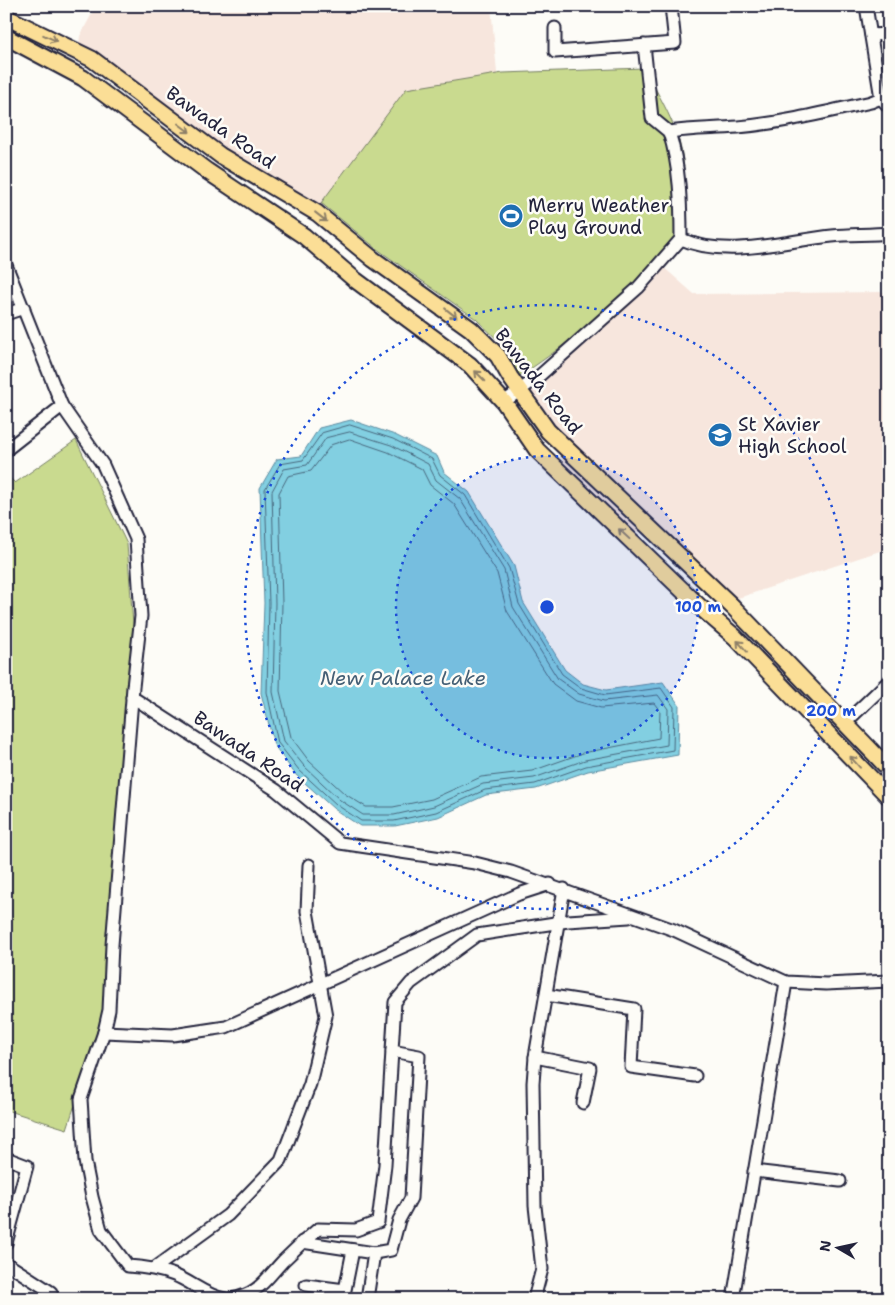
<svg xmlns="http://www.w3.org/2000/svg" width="895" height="1305" font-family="'Shantell Sans',sans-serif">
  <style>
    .built { fill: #f7e6dd }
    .green { fill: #c9da8f; stroke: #767e65 }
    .water { fill: #82cfe1; stroke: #5c8a9f }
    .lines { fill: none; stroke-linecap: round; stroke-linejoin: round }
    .shore { stroke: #48677d; stroke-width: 1 }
    .minor-casing { stroke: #22223b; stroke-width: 15 }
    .major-casing { stroke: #22223b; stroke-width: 19 }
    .minor { stroke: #fdfcf7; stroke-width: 11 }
    .major { stroke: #fbde96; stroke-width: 15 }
    .oneway { stroke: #8e8068 }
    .ring { fill: none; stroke: #1d4ed8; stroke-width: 2.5; stroke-dasharray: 2.5 5 }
    .labels { text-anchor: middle; stroke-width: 5; stroke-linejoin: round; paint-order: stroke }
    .street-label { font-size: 19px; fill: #22223b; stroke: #fdfcf7 }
    .poi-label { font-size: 19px; fill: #22223b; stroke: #fdfcf7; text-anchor: start }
    .water-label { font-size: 20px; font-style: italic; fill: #445f75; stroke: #fdfcf7 }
    .centre { fill: #1d4ed8; stroke: #fdfcf7; stroke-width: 2.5 }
    .ring-label { font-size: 15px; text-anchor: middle; font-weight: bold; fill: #1d4ed8; stroke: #fdfcf7; stroke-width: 5; stroke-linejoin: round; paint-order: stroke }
  </style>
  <rect width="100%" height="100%" fill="#fdfcf7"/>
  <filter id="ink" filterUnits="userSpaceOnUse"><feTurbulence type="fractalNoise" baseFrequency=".02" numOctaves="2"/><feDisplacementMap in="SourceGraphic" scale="10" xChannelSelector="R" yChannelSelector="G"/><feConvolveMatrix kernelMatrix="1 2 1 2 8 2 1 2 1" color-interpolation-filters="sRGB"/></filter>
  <g filter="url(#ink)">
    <!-- built -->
    <g class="built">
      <path d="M96 6H491L498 84 401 99 317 213 78 51 80 36Z"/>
      <path d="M661 265 694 294 889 292V548L729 601 655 535 629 530 561 473 564 448 524 385Z"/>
    </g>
    <!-- green -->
    <g class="green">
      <path d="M644 68C657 92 671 115 679 141 687 168 685 201 685 229 635 284 581 337 518 377L503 345 476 319 377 249 321 203 406 89 503 73Z"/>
      <path d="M76 440 127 544 133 625 103 1018 67 1129 6 1110V474L15 483Z"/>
    </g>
    <!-- water -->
    <path class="water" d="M351 420 395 435 437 456 444 472 469 492 514 566 523 602 565 670 583 684 606 690 663 682 679 705 678 755 588 771 536 789 486 795 438 817 395 826H360L334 809 295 774 274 745 261 693 264 603 260 488 277 459 301 456 319 428Z"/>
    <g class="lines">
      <!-- shore -->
      <g class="shore">
        <path d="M350 425 393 439 432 459 440 475 465 495 509 568 519 604 562 674 581 688 605 695 661 688 674 707 673 750 586 766 535 784 485 790 436 812 394 821H361L337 805 299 770 278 743 267 692 269 603 265 489 280 464 303 460 322 433Z"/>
        <path d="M350 432 391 445 428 464 436 480 460 499 504 570 513 607 558 679 579 694 604 701 658 695 668 709 667 745 585 760 534 778 483 784 434 806 394 815H363L340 800 304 766 284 741 273 692 275 603 272 491 284 469 307 465 326 438Z"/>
        <path d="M350 439 388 452 422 469 430 485 454 504 497 573 507 611 553 684 576 701 601 708 654 703 660 711 659 738 583 753 532 771 481 777 432 799 393 807H366L345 794 309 761 291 737 280 691 282 603 279 493 288 476 311 471 331 445Z"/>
      </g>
      <defs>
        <g id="minor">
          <path d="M866 6 881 98 889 107"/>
          <path d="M555 28V52L675 43 671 6"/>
          <path d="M871 35 889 34"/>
          <path d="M644 45 652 118 669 132"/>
          <path d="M681 239C726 259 784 241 832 236 851 234 870 235 889 233"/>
          <path d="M6 265 62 406 6 450"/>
          <path d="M6 314 24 308"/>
          <path d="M504 402 538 377 638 288 681 239C681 203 680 167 669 132 692 128 714 129 738 127 783 123 827 112 871 102L881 98H889"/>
          <path d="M62 406 103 465 136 539 141 616 133 687 112 945 109 1010 104 1032 81 1099 85 1161 92 1197 101 1230 128 1266C144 1267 159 1269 174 1275 192 1282 206 1296 225 1299"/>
          <path d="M132 697 276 790 340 843 475 863 511 872 674 930 786 982 826 984 889 981"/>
          <path d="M845 723 889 681"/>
          <path d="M546 995 634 1009 631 1067 695 1076"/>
          <path d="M104 1032 173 1035 226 1027 519 894 550 884"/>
          <path d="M535 1057 590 1068 583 1103"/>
          <path d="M6 1158 27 1166 6 1243"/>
          <path d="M754 1171 840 1181"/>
          <path d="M302 1242 374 1253 391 1250 399 1220 411 1198 419 1056 392 1051"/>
          <path d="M6 1263 51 1292 52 1299"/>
          <path d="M155 1268 228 1215 281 1160 310 1084 326 1016 307 911 309 865"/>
          <path d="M306 1285 345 1290 353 1250"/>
          <path d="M231 1299C258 1295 266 1279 283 1261 294 1250 306 1239 318 1229L356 1230 378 1222 385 1165 395 1002 411 983 477 935 568 921 629 917"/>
          <path d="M367 1299 374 1253"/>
          <path d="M534 1299 542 1269 535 1206 533 1083 535 1057 564 889"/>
          <path d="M733 1299 786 982"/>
        </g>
        <g id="major">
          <path d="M6 17 92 59 221 156 317 213 373 259 471 329 498 356 510 377 548 431 733 607 889 769"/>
          <path d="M6 37 83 78 207 171 304 236 354 279 470 365 504 402 537 450 700 607 735 637 889 797"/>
        </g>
      </defs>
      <!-- minor casing -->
      <use href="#minor" class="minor-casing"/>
      <!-- major casing -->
      <use href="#major" class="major-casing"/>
      <!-- minor -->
      <use href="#minor" class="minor"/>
      <!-- major -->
      <use href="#major" class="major"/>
    </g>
    <!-- one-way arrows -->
    <defs><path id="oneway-shaft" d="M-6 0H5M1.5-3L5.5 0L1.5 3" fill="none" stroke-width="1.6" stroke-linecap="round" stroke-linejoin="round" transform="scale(1.25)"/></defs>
    <g class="oneway">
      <use href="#oneway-shaft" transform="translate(50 38) rotate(25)"/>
      <use href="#oneway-shaft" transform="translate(184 128) rotate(37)"/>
      <use href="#oneway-shaft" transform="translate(321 217) rotate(38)"/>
      <use href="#oneway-shaft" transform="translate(451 313) rotate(38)"/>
      <use href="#oneway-shaft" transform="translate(480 376) rotate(-135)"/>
      <use href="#oneway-shaft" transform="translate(624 534) rotate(-137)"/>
      <use href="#oneway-shaft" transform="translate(742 646) rotate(-132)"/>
      <use href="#oneway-shaft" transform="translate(855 762) rotate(-131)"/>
    </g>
  </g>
  <!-- distance rings -->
  <circle cx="547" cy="607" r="151" fill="#1d4ed8" fill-opacity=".12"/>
  <g class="ring">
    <circle cx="547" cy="607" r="151"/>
    <circle cx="547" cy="607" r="302"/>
  </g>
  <!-- icons -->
  <defs>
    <symbol id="stadium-disc" viewBox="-11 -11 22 22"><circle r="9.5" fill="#1f6fb2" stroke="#fdfcf7"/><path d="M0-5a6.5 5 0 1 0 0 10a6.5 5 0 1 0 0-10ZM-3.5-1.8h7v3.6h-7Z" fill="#fff"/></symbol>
    <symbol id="school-disc" viewBox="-11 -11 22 22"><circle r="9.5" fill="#1f6fb2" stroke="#fdfcf7"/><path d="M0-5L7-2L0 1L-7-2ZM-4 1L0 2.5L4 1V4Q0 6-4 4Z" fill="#fff"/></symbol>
  </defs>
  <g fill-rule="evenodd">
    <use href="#stadium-disc" x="497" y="202" width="28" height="28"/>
    <use href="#school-disc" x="706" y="421" width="28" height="28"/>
  </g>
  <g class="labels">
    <!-- street labels -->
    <g class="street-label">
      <text transform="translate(221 127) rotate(35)" y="7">Bawada Road</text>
      <text transform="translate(539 381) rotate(52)" y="7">Bawada Road</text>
      <text transform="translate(249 751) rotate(34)" y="7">Bawada Road</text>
    </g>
    <!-- poi labels -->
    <g class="poi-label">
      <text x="528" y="212">Merry Weather<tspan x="528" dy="22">Play Ground</tspan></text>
      <text x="738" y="431">St Xavier<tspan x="738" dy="22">High School</tspan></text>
    </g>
    <!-- water labels -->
    <g class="water-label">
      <text x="403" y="685">New Palace Lake</text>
    </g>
  </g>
  <circle cx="547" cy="607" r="8" class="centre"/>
  <g class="ring-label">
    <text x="698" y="612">100 m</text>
    <text x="831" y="716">200 m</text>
  </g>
  <!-- margin -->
  <rect width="895" height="1305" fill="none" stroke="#fdfcf7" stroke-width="25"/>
  <rect x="12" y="12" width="870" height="1280" fill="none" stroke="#22223b" stroke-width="2" filter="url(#ink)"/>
  <!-- north arrow -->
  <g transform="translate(838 1248) rotate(279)" stroke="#fdfcf7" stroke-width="4" paint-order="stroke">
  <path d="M0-4L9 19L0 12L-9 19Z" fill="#22223b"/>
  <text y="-8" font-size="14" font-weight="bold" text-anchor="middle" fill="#22223b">N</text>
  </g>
</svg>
